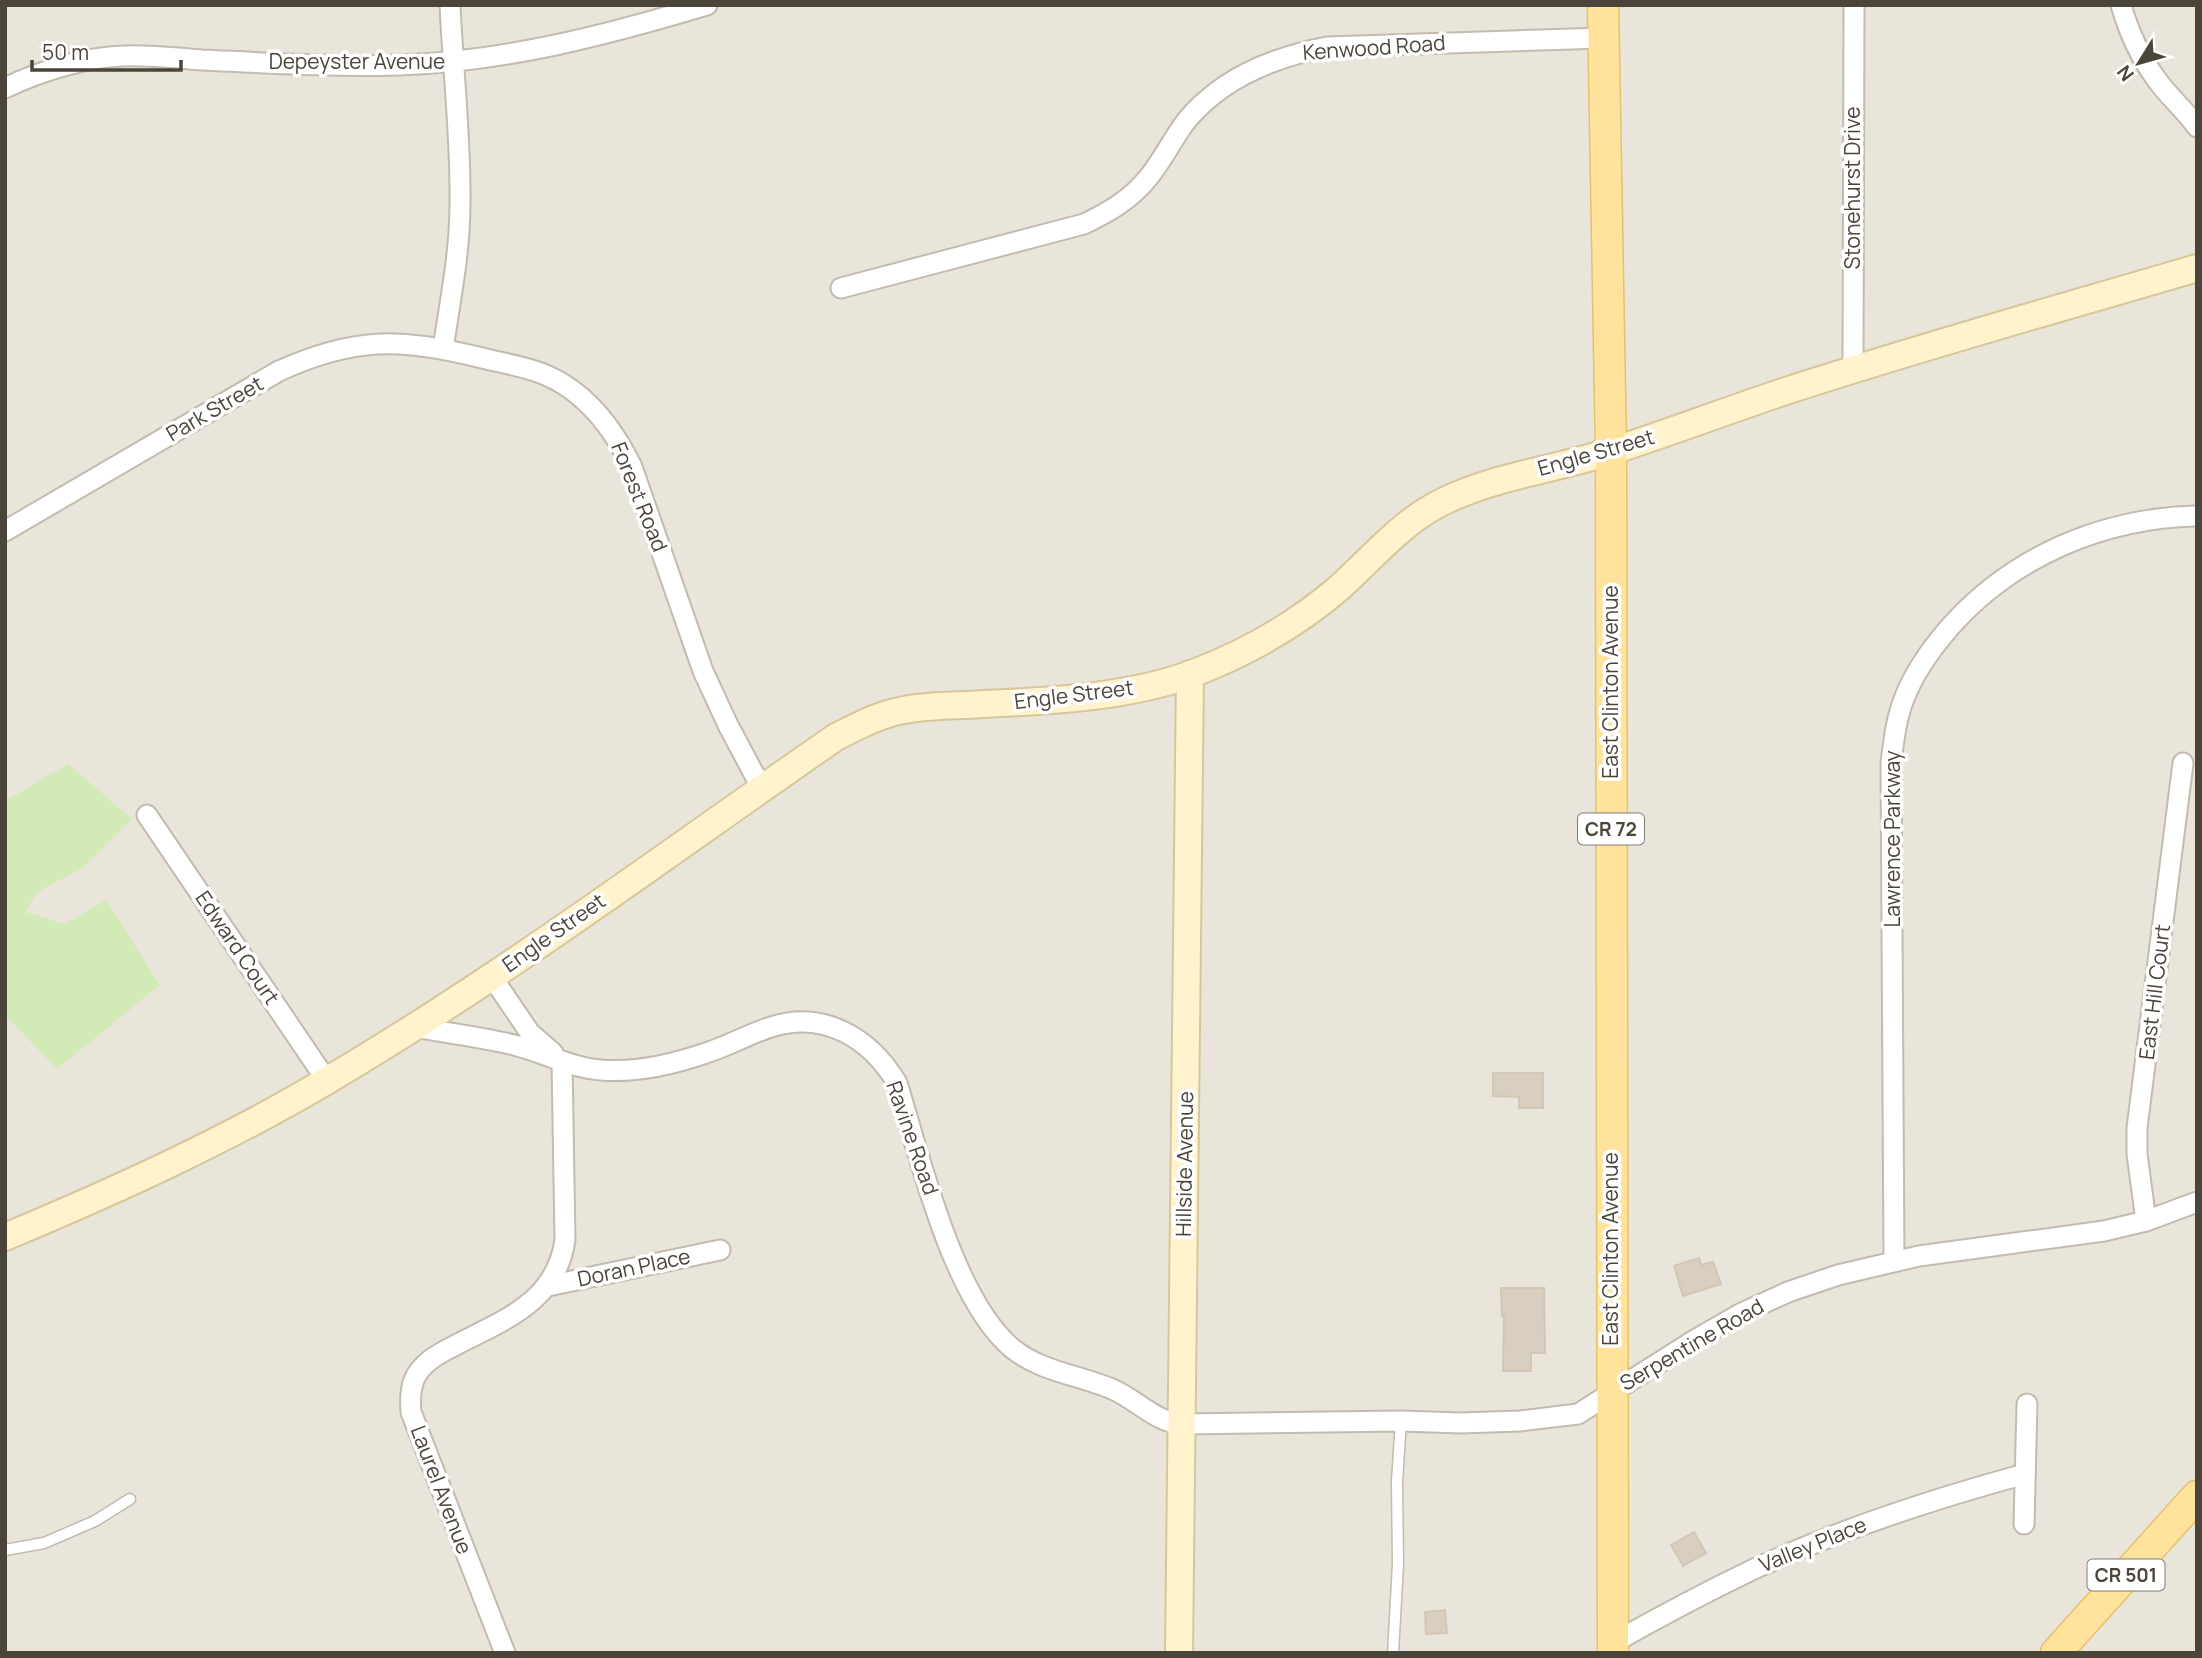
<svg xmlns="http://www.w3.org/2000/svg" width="2202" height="1658" font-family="Manrope,sans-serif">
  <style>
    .residential { fill: #eae5da }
    .green { fill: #d2eab5 }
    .building { fill: #d8cfc1; stroke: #d3c7b4; stroke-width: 2 }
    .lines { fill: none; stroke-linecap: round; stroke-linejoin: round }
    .lane-casing { stroke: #c2bbae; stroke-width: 13 }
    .street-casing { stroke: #c2bbae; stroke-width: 23 }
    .secondary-casing { stroke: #d6c79b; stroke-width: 30 }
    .primary-casing { stroke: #e6c16a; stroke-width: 33 }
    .lane { stroke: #fff; stroke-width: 10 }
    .street { stroke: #fff; stroke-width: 19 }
    .secondary { stroke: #fff3cd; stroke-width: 26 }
    .primary { stroke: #ffe39c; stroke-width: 30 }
    .labels { text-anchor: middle; stroke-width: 7; stroke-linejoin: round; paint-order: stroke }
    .shield { fill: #fff; stroke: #817c74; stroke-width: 2 }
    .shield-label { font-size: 19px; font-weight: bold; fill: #4b4439 }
    .street-label { font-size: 21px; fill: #4b4439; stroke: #fff }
  </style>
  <rect width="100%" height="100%" fill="#f6f3ec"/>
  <!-- residential -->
  <rect class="residential" x="5" y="5" width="2192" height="1648"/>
  <!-- green -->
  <path class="green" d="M68 764 132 819 83 868 37 892 26 912 65 924 106 900 160 985 57 1069 5 1015V801Z"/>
  <!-- building -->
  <g class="building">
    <path d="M1493 1073H1543V1108H1519V1097L1493 1096Z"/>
    <path d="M1699 1258 1701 1265 1713 1262 1721 1284 1683 1296 1674 1266Z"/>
    <path d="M1501 1288H1544L1545 1353H1531V1371H1503L1504 1316H1502Z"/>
    <path d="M1694 1532 1706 1553 1683 1566 1671 1545Z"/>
    <path d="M1445 1610 1447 1633 1426 1634 1425 1612Z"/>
  </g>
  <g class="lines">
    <defs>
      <g id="lane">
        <path d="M5 1550 44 1543 95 1521 130 1499"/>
        <path d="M1393 1653 1398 1564 1397 1481 1401 1421"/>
      </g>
      <g id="street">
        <path d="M2121 5C2129 33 2140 57 2157 80 2169 97 2185 110 2197 127"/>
        <path d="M5 88C38 72 85 57 123 56 149 55 176 58 202 60 268 63 334 67 399 65 504 62 607 35 707 5"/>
        <path d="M841 288 1084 224C1109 212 1130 200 1148 178 1163 160 1173 138 1187 120 1223 77 1274 57 1327 47L1603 38"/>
        <path d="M443 349C450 301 460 253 460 204 461 138 453 71 450 5"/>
        <path d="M1853 370 1854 5"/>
        <path d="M5 531 279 371C354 337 399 338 478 357 497 362 517 365 535 371 581 386 612 426 632 467L703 671 728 725 762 789"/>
        <path d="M147 815 327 1081"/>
        <path d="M492 977 530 1033 553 1053"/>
        <path d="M413 1027C447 1033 481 1037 514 1045 543 1052 571 1068 601 1070 635 1073 674 1064 706 1053 728 1046 749 1034 771 1027 824 1010 870 1038 897 1083 920 1157 953 1300 1013 1349 1042 1372 1079 1375 1112 1389 1136 1399 1155 1422 1182 1424L1401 1421 1461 1423 1520 1421 1578 1414 1693 1341 1740 1314 1788 1292 1838 1275 1919 1256 2104 1231 2146 1221 2197 1202"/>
        <path d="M2146 1221 2137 1154V1128L2183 763"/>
        <path d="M1894 1261 1891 762C1894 740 1896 719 1904 699 1914 672 1931 649 1950 627 2013 556 2103 518 2197 516"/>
        <path d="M548 1286 720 1250"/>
        <path d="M2024 1524 2027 1404"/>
        <path d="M1613 1643C1659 1617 1706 1592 1754 1569 1841 1529 1933 1499 2025 1474"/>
        <path d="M505 1653 411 1412C410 1401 410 1391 414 1380 421 1363 438 1354 454 1346 503 1320 556 1303 565 1240L562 1061"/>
      </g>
      <g id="secondary">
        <path d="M5 1237C115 1191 225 1141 328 1080 504 976 668 853 836 737 858 726 880 714 904 710 930 705 958 706 984 704 1052 701 1131 697 1194 673 1246 653 1297 624 1339 588 1377 554 1405 517 1453 497 1505 474 1562 468 1615 450 1674 431 1731 409 1789 390 1924 346 2061 308 2197 268"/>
        <path d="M1179 1653 1190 674"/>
      </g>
      <g id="primary">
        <path d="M1603 5 1611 452 1613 1653"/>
        <path d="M2056 1653 2197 1496"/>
      </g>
    </defs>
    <!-- lane casing -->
    <use href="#lane" class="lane-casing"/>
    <!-- street casing -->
    <use href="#street" class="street-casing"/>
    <!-- secondary casing -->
    <use href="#secondary" class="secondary-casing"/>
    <!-- primary casing -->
    <use href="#primary" class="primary-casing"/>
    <!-- lane -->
    <use href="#lane" class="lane"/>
    <!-- street -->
    <use href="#street" class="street"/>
    <!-- secondary -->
    <use href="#secondary" class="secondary"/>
    <!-- primary -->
    <use href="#primary" class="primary"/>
  </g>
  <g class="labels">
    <!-- shield labels -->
    <g class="shield">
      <rect x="1578" y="813.5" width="66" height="31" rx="5"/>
      <rect x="2087.5" y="1559.5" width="77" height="31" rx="5"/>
    </g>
    <g class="shield-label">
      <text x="1611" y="836">CR 72</text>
      <text x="2126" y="1582">CR 501</text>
    </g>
    <!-- street labels -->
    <g class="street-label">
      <text transform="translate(1374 48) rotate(-4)" y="7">Kenwood Road</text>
      <text x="357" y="69">Depeyster Avenue</text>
      <text transform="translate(1853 188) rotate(-90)" y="7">Stonehurst Drive</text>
      <text transform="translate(215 409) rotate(-30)" y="7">Park Street</text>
      <text transform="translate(1596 453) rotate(-16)" y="7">Engle Street</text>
      <text transform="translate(639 497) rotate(68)" y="7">Forest Road</text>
      <text transform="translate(1611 682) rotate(-90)" y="7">East Clinton Avenue</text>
      <text transform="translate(1074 695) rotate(-7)" y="7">Engle Street</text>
      <text transform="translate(1893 839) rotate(-90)" y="7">Lawrence Parkway</text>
      <text transform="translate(554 933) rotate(-35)" y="7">Engle Street</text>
      <text transform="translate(237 948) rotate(56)" y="7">Edward Court</text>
      <text transform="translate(2155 992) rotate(-83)" y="7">East Hill Court</text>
      <text transform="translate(912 1138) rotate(71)" y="7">Ravine Road</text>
      <text transform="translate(1185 1164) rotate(-89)" y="7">Hillside Avenue</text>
      <text transform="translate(1611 1249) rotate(-90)" y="7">East Clinton Avenue</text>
      <text transform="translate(634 1268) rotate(-12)" y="7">Doran Place</text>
      <text transform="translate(1692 1345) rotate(-30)" y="7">Serpentine Road</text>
      <text transform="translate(441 1490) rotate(69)" y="7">Laurel Avenue</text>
      <text transform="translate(1813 1545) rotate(-22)" y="7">Valley Place</text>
    </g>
  </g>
  <!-- border -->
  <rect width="2202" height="1658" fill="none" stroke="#4b4439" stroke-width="14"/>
  <!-- north arrow -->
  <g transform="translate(2139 63) rotate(233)" stroke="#ffffff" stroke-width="5" paint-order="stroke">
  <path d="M0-5L12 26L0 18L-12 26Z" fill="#4b4439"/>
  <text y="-10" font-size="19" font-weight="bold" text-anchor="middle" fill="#4b4439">N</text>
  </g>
  <!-- scale -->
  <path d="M32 60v10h149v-10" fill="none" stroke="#4b4439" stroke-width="3.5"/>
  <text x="42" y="60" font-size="21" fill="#4b4439" stroke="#ffffff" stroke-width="5" paint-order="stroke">50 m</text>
</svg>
